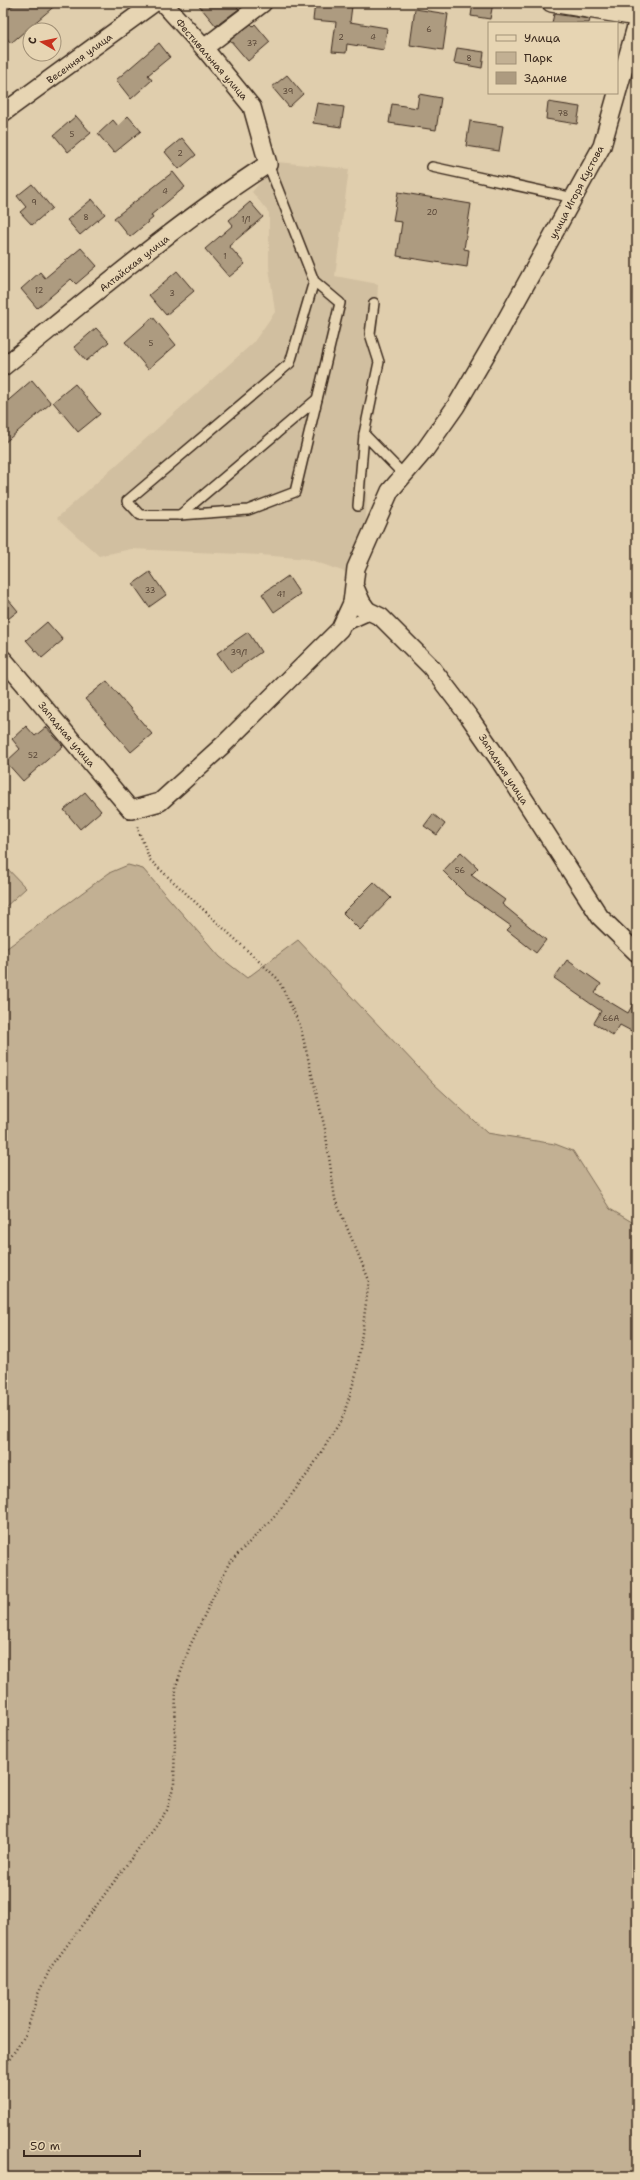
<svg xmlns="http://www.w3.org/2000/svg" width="640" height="2180" font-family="'Shantell Sans',sans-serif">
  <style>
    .built { fill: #d1bfa0 }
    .green { fill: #c2b093; stroke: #7e6d58 }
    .building { fill: #ad9b80; stroke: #3b2a1e }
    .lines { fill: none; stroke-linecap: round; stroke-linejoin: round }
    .service-casing { stroke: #3b2a1e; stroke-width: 12 }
    .minor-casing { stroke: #3b2a1e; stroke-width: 20 }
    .path { stroke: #3b2a1e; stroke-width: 2.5; stroke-dasharray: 1 3; stroke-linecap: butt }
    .service { stroke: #e7d5b3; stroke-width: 9 }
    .minor { stroke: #e7d5b3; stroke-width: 17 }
    .labels { text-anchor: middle; stroke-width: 3.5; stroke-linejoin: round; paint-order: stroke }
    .number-label { font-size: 8px; fill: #584636 }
    .street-label { font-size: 10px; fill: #3b2a1e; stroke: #e7d5b3 }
  </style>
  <rect width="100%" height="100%" fill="#e0cead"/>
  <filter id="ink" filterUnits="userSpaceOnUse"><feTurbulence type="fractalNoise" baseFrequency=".025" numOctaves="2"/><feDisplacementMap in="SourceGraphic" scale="8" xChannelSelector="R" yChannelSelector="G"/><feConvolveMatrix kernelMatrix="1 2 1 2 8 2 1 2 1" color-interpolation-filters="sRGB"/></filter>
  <g filter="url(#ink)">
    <!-- built -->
    <path class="built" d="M277 162 349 169 335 276 378 284 375 344 385 360 368 451 366 522 345 572 308 559 261 555 131 549 99 556 57 518 253 343 275 312 269 267V213L252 192Z"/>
    <!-- green -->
    <g class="green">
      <path d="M3 864 26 888 3 909Z"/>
      <path d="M128 865 143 869 220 957 247 978 298 940 433 1083 487 1133 555 1144 573 1151 610 1209 637 1225V2177H3V951L109 873Z"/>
    </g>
    <!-- building -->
    <g class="building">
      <path d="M16 3H58L11 43 3 34V14Z"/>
      <path d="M197 3H233L239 9 216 26Z"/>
      <path d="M315 3H338L352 6 350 22 387 28 384 50 347 44 346 53 332 52 336 22 313 20Z"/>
      <path d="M473 3H493L490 19 471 16Z"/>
      <path d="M415 9 448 14 443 50 410 45Z"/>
      <path d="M554 14 590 19 589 23H552Z"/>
      <path d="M251 24 253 26 255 24 270 42 248 61 230 40Z"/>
      <path d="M159 43 170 57 148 75 152 80 131 99 116 80Z"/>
      <path d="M457 48 484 52 482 68 454 63Z"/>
      <path d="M287 75 303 94 289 107 272 87Z"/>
      <path d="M419 94 441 98 436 130 389 123 392 104 417 108Z"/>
      <path d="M548 102 580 107 577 124 546 119Z"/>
      <path d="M317 103 344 107 341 127 313 123Z"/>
      <path d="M76 116 91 133 68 152 54 135Z"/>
      <path d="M128 116 141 131 114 153 98 134 113 120 118 126Z"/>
      <path d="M470 121 503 126 499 151 466 146Z"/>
      <path d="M182 138 196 155 179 169 165 152Z"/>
      <path d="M173 172 185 187 151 215 153 218 130 237 114 218Z"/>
      <path d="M32 184 52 208 32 225 20 212 26 207 17 196Z"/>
      <path d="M398 192 471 204 464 249 469 250 467 267 397 256 402 222 393 221Z"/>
      <path d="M92 199 105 214 80 235 67 220Z"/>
      <path d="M250 202 263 217 229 246 245 264 229 277 205 249 233 225 229 220Z"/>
      <path d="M81 248 97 266 76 284 71 279 37 308 21 289 40 272 45 278Z"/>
      <path d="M177 271 194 291 166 315 149 295Z"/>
      <path d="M153 317 176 345 148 369 125 342Z"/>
      <path d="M96 328 109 342 86 361 74 347Z"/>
      <path d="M32 380 51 403 3 444V405Z"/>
      <path d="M75 384 100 414 78 432 53 402Z"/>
      <path d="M150 572 166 595 149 607 133 584Z"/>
      <path d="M288 576 300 594 274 612 262 594Z"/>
      <path d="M3 593 18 611 3 623Z"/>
      <path d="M47 622 63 640 42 658 26 640Z"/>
      <path d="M248 632 261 652 231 673 217 653Z"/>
      <path d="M107 681 152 734 131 752 85 699Z"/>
      <path d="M26 726 35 736 46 727 63 746 23 781 6 762 20 749 12 739Z"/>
      <path d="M85 792 101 811 80 829 64 810Z"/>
      <path d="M433 814 445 824 437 835 424 826Z"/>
      <path d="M461 852 478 868 471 875 505 900 502 904 546 940 536 953 507 930 511 926 466 894 443 871Z"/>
      <path d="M374 882 391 898 360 930 343 913Z"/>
      <path d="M567 960 601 984 595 993 628 1013 637 997V1034L620 1025 613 1036 594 1023 601 1011 554 978Z"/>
    </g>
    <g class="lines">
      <defs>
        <g id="service">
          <path d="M268 164 314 281 290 363 127 501 140 515H180L248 510 295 492 340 303 314 281"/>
          <path d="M432 167 574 198"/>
          <path d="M364 434 379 362 370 334 374 303"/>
          <path d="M358 506 364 434 404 475"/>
          <path d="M180 515 317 399"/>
          <path d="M343 627 374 613 365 600 357 582"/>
        </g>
        <g id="minor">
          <path d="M551 3 637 17"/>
          <path d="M204 48 263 3"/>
          <path d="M3 113 154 3"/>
          <path d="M3 367C90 298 175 224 268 164L252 107 204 48 163 3"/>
          <path d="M352 603 381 617 431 667 470 718 499 760 600 917 637 953"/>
          <path d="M3 659 131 810 160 802 224 744 340 629 352 603 356 568 390 491 425 450 456 406 501 329 602 146 637 23"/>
        </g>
      </defs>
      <!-- service casing -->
      <use href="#service" class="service-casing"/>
      <!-- minor casing -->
      <use href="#minor" class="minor-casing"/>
      <!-- path -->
      <path class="path" d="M3 2069 26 2034 38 1994 51 1967 167 1810 174 1784 176 1686 190 1646 229 1563 274 1517 309 1472 343 1417 357 1371 369 1280 335 1199 325 1129 300 1025 278 979 150 860 136 824"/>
      <!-- service -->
      <use href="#service" class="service"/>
      <!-- minor -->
      <use href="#minor" class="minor"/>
    </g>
  </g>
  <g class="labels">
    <!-- number labels -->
    <g class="number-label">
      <text x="429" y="32">6</text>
      <text x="341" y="40">2</text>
      <text x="373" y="40">4</text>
      <text x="252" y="46">37</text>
      <text x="469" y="61">8</text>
      <text x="288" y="94">39</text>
      <text x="563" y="116">78</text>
      <text x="72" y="137">5</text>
      <text x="180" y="156">2</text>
      <text x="165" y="194">4</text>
      <text x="34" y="205">9</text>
      <text x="432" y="215">20</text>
      <text x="86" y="220">8</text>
      <text x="246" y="222">1/1</text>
      <text x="225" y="259">1</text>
      <text x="39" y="293">12</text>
      <text x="172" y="296">3</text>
      <text x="151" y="346">5</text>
      <text x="150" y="593">33</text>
      <text x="281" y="597">41</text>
      <text x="239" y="655">39/1</text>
      <text x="33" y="758">52</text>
      <text x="460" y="873">56</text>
      <text x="611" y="1021">66А</text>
    </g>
    <!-- street labels -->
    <g class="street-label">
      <text transform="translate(79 58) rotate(-36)" y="4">Весенняя улица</text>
      <text transform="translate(212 59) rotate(49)" y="4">Фестивальная улица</text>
      <text transform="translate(576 192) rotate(-62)" y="4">улица Игоря Кустова</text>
      <text transform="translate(134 263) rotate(-38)" y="4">Алтайская улица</text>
      <text transform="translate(67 734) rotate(50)" y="4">Западная улица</text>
      <text transform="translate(504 769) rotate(57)" y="4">Западная улица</text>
    </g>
  </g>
  <!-- margin -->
  <rect width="640" height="2180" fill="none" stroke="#e7d5b3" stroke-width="16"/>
  <rect x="8" y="8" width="624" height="2164" fill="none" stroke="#3b2a1e" stroke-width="1.5" filter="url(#ink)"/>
  <!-- legend -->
  <rect x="488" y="22" width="130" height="72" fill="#e7d5b3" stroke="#a29177"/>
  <rect x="496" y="35" width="20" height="6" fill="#e7d5b3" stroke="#a29177"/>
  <text x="524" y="42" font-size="12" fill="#3b2a1e">Улица</text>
  <rect x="496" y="52" width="20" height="12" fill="#c2b093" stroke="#a29177"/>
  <text x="524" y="62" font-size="12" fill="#3b2a1e">Парк</text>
  <rect x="496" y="72" width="20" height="12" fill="#ad9b80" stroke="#a29177"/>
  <text x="524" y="82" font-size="12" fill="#3b2a1e">Здание</text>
  <!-- north arrow -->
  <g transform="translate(42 42) rotate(279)"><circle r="19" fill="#e7d5b3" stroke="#a29177"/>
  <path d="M0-3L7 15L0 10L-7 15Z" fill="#c8321e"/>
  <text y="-6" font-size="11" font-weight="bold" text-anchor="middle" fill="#3b2a1e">С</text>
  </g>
  <!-- scale -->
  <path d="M24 2150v6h116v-6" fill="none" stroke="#3b2a1e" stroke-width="2"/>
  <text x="30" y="2150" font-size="12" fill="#3b2a1e" stroke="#e7d5b3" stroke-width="3" paint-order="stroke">50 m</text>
</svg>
